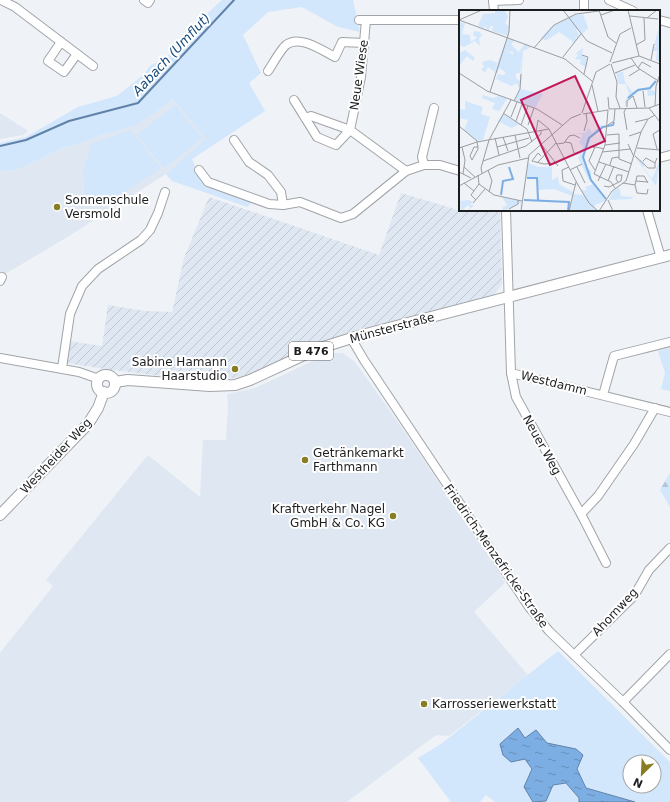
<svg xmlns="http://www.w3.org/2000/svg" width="670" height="802" font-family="'DejaVu Sans',sans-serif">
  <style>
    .built { fill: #dfe8f2 }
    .industrial { fill: url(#industrial-furrows) }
    .forest { fill: url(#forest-firs) }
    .green { fill: #d2e6fc; fill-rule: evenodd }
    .water { fill: url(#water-ripples); stroke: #6082a8 }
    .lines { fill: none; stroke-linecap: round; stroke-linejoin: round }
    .stream { stroke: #6082a8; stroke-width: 2 }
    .minor-casing { stroke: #a1a4a8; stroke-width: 10 }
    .major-casing { stroke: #a1a4a8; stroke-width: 12 }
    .minor { stroke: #fff; stroke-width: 8 }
    .major { stroke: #fff; stroke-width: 10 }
    .poi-dot { fill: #897d23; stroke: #fff; stroke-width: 1.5 }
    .labels { text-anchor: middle; stroke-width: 4; stroke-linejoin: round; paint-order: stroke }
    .shield { fill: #fff; stroke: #606162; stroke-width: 1 }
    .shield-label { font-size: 11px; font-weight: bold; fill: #1c1d1f }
    .street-label { font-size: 12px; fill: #1c1d1f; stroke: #fff }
    .poi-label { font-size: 12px; fill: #1c1d1f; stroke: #fff; text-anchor: start }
    .water-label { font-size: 13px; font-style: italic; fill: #174b7c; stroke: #fff }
    .inset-river { fill: none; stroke: #7daee3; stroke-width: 2 }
    .inset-road { fill: none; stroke: #9b9da0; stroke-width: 1 }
    .view { fill: #c2185b; fill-opacity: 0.15; stroke: #c2185b; stroke-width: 2 }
    .inset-edge { fill: none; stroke: #1c1d1f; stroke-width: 2 }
  </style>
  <defs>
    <pattern id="industrial-furrows" width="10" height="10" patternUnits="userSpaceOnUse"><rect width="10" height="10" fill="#dfe8f2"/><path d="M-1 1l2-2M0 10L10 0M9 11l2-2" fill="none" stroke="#bfc7cf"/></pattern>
    <pattern id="forest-firs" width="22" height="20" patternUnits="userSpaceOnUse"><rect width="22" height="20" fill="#d2e6fc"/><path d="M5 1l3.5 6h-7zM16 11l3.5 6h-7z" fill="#b4c5d8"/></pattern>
    <pattern id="water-ripples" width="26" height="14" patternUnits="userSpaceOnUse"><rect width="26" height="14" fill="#7daee3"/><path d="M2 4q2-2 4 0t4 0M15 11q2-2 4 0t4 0" fill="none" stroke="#668db7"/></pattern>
  </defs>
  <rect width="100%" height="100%" fill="#eff2f6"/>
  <!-- built -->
  <g class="built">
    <path d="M173 99 207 139 166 174 64 239 0 277V171L17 170 66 146 70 147 102 135 138 125Z"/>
    <path d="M0 113 28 131 23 135 0 139Z"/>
    <path d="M330 353H343L355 362 398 422 494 564 505 583 474 612 528 675 449 736 436 735 347 802H0V653L53 586 46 580 148 455 200 497 203 440H226L228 404 227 394 255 388Z"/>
  </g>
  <!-- industrial -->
  <path class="industrial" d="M401 193 458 210 460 206V210H500L502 284 494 295 352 331 316 344 243 376 210 382 105 369 66 363 69 341 102 346 108 305 145 311 172 312 184 258 209 197 379 255Z"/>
  <!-- forest -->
  <path class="forest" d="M670 473V507L660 490Z"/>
  <!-- green -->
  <g class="green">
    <path d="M222 0H353L360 32 338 27 302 7 268 12 243 35 261 73 249 83 265 111 192 159 196 169 207 184 253 201 247 207 172 181 166 174 206 139 173 99 138 125 102 135 70 147 66 146 17 170 0 171V143L26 137 78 107 117 96 142 76 151 65 165 59 193 27Z"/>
    <path d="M175 105 202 138 164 168 137 135Z"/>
    <path d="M130 130 161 168 102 206 85 198 83 172 91 144Z"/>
    <path d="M670 348V391L661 389 665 373 658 351Z"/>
    <path d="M558 651 670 762V802H635L586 788 577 769 576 749 547 743 536 731 525 738 517 728 525 759 532 769 524 787 533 802H495L486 795 480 802H451L418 758 441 744ZM630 762H654V786H630Z"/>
    <path d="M566 783 579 798V802H541L546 801 553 784Z"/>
  </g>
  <!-- water -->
  <path class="water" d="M518 728 525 738 536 730 547 743 576 749 583 755 577 769 586 788 635 802H579V798L566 783 553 785 546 801 533 802 524 787 532 769 525 759 511 762 503 755 500 744Z"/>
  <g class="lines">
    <!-- stream -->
    <path class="stream" d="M0 146 26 140 69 121 138 103 234 0"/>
    <defs>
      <g id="minor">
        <path d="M1 0 15 7 93 66"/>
        <path d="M144 0 148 3 150 0"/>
        <path d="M493 0 494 11"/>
        <path d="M609 0 633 11"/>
        <path d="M493 1 519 0"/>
        <path d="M584 11V0"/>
        <path d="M359 20H460"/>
        <path d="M366 20 361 77 350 130 406 171"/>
        <path d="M659 20 670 23"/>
        <path d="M61 42 48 61 64 72 77 54"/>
        <path d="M268 71C272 65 281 49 286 45 299 34 323 51 335 57L342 42 364 43"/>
        <path d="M294 100 317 137 336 145 350 130 311 116 305 118"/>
        <path d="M234 140 249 162 268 175 281 192 283 205 300 202 341 218 353 214 406 171 424 165H440L460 171"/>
        <path d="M659 158 670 155"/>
        <path d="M424 165 422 157 434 108"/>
        <path d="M199 170 208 182 269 204 283 205"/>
        <path d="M506 210 511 373 670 412"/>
        <path d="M647 210 661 258"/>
        <path d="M0 281 2 277"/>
        <path d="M351 338 364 360 529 607 549 631 623 702 670 750"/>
        <path d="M0 358 79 372 99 379"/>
        <path d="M62 368 70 314 82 286 98 269 141 240 150 230 158 213 165 192"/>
        <path d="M511 373 516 397 581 514 598 496 634 444 655 408"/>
        <path d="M603 395 614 356 670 342"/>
        <path d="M581 514 606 563"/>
        <path d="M574 655 634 596 649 570 670 548"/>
        <path d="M623 702 670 654"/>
      </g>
      <g id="major">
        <circle cx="106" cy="384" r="9"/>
        <path d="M115 382 128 380 210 386 235 385 250 380 317 349 358 336 670 255"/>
        <path d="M0 515 88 424 98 408 104 392"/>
      </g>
    </defs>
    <!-- minor casing -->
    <use href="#minor" class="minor-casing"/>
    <!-- major casing -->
    <use href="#major" class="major-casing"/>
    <!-- minor -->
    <use href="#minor" class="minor"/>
    <!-- major -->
    <use href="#major" class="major"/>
  </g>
  <!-- markers -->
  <g class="poi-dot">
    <circle cx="57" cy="207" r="4"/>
    <circle cx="235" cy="369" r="4"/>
    <circle cx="305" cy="460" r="4"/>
    <circle cx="393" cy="516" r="4"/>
    <circle cx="424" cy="704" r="4"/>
  </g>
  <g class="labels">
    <!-- shield labels -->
    <rect class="shield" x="289" y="342" width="44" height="18" rx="3"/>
    <g class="shield-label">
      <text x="311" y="355">B 476</text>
    </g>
    <!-- street labels -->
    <g class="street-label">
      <text transform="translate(359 75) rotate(-82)" y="4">Neue Wiese</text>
      <text transform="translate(392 328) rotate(-15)" y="4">Münsterstraße</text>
      <text transform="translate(554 383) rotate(14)" y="4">Westdamm</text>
      <text transform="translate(542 445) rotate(61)" y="4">Neuer Weg</text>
      <text transform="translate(56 456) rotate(-47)" y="4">Westheider Weg</text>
      <text transform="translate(496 556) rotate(55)" y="4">Friedrich-Menzefricke-Straße</text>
      <text transform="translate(615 612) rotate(-47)" y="4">Ahornweg</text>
    </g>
    <!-- poi labels -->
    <g class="poi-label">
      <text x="65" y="204">Sonnenschule<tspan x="65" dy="14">Versmold</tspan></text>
      <text x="227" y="366" text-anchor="end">Sabine Hamann<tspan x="227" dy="14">Haarstudio</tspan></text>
      <text x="313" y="457">Getränkemarkt<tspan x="313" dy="14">Farthmann</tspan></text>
      <text x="385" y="513" text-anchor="end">Kraftverkehr Nagel<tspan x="385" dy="14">GmbH &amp; Co. KG</tspan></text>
      <text x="432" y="708">Karrosseriewerkstatt</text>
    </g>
    <!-- water labels -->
    <g class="water-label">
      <text transform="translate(171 54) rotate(-47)" y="5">Aabach (Umflut)</text>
    </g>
  </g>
  <!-- overview -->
  <g transform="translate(459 10)">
    <rect width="201" height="201" fill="#eff2f6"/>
    <path d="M37 0H45L49 6 46 14 51 16 49 26 33 21 34 16H31L30 20 27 19 28 15 25 18 19 16 24 4 36 3ZM124 4 129 18 123 24 117 15V5ZM109 8 116 17 115 22 111 23 110 29 100 22 102 12ZM0 12 6 13 3 24 11 25 12 32 18 28 14 25 15 21 21 22 23 26 20 28 21 36 16 31 5 37 0 35ZM52 34 63 46 61 63H57V68L40 58 46 40 54 45V42L48 40ZM124 38 123 45 128 48 127 57 121 54 122 50 116 49 119 45 117 43ZM6 40 16 48 14 51 8 46 0 56V43ZM31 50 38 53 35 61 29 57 26 63 22 59 25 57 23 52ZM39 64 53 67 58 73 52 76 37 69ZM24 85 34 88 40 86 48 89 40 101 33 99 36 93 23 88ZM6 91 24 97 22 104 31 107 24 130 18 131 5 120 9 110 0 108V99L6 100ZM176 147 184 151 186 154 184 157 193 169 201 150 197 176ZM69 153 79 157H93V170L99 167 100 174 114 182 99 175 95 179 79 180 78 168H67ZM135 174 148 190 136 195 135 198 122 180H128L126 177ZM160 177 162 186 174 187 173 189 150 190 154 181ZM114 184 125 185 138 201H110Z" fill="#d2e6fc"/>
    <path d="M117 0V15L123 24 117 18 120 25 115 33 110 29 111 23 115 22 116 17 109 8 116 5ZM102 12 103 18 100 22 88 30 81 29 92 17ZM201 14 200 33 201 53 197 50 198 41H194L195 37H199L195 35ZM48 28 55 30 49 40 54 44 46 40 38 64 35 62ZM66 34 72 37 64 41 62 76 60 77 53 67 45 66 47 61 61 71 63 46 58 44ZM44 104 61 114 52 118 39 111ZM43 187 62 191 61 201V193L45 201 43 198 48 195ZM11 190 14 193 9 195H15L9 201 11 197 9 195 2 201 1 191Z" fill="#d2e6fc"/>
    <path d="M164 62 166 72 173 82 181 78 188 79 196 71 191 80 196 81V85L189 86 188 80H182L172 86 166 97V91L170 84 167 74H160L157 63ZM61 79 84 84 76 98 56 91ZM142 115 148 117H144L132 128 124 148 128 158 132 161V169L148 190 130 170 119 148 122 144 117 145 115 142H121L124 137 120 132 124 125 118 123H126L130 118 133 123ZM99 175 114 182 113 186 95 179Z" fill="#d2e6fc"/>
    <path class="inset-river" d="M201 52V20M169 88 179 80 191 78 197 71M68 168H78L79 190M42 185 44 171 54 169 50 157M147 189 132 170 124 147 130 128 144 117 154 115 155 112M65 190 110 192 109 201"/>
    <path class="inset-road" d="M104 0 128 31 153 43M140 0 149 27 157 33M169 0 180 46M142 5 156 0M171 6 199 9M188 8 198 0M0 10 106 49 133 71M0 10 23 0M177 35 186 30 185 8M75 38 95 15 117 4 140 1M123 45 129 47 125 64M104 47 122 24M172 48 179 58 201 72M192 50 195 34M151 52 161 24 172 18M153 53 180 46 201 54M152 54 158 72 157 87 161 98M179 58 183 52 192 57M0 63 28 81 78 99 103 115M156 63 176 55M170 66 181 59M133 75 139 101M184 81 186 97M31 82 50 22 51 0M149 87 150 99M55 91 61 79 62 64M196 96 197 76 201 64M168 97V91L174 86 178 98M167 98 165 102 168 120M190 98 201 112M150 99 190 98 201 94M149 100 146 135 135 164 152 172 156 178M44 103 68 119 73 132M123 103 137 62 151 54M124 104 149 100M52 107 58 92M57 111 63 94M176 112 189 109M62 115 69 96M69 115 75 98M149 115 155 111 156 99M0 116 18 131V132L19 137V139L13 150 11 146 15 137H19M125 121 128 111 127 103M77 122 79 110 90 119M56 125 61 148M148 125 160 124V149L173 154M170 126 182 122M44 127 49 141M36 128 40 145M106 132 112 133 115 143M82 134 99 156M98 134 105 133 110 126 115 125 121 128M169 134 175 147M146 135 161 133M3 137 6 150 4 164M38 137 70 128M136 137 130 151 136 160M0 138 18 132 90 119 119 175 130 193 139 201M135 138 133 136 145 139M178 138 201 140M198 139 194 124 201 120M143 142 172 139M82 146 79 143 73 151 85 154 97 153 105 149M176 146 189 158H196V153M24 151 67 136 82 124V121M184 151 187 148 196 153 198 148M140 152 170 162M78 153 97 133M151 155 153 148 160 147M5 157 16 167M110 157 103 160 104 171 116 175M118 157 126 173M29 160 33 171 30 182M111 160 123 154M0 162 12 168M23 163 22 158 30 130 52 90M139 171 147 154M149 171 155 156M177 171 189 172M5 173 15 181M164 173 176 175 178 183 188 184 189 179M20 174 35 185 63 191M176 175 178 166H185L189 173M0 176 39 155 69 148M145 176 150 177 162 171 163 165H158L157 169 159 172M17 190 12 185 20 174 19 165M149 190 154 201M14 193 26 179M50 199 59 194V190M62 201 70 145 112 108 122 104M110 201 117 172M140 201 153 181 167 171 182 122 189 109 196 105"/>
    <path class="view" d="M116 66 146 131 91 155 62 90Z"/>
    <rect width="201" height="201" class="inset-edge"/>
  </g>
  <!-- north arrow -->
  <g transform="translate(642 774) rotate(204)"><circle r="19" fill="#ffffff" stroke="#a4a5a5"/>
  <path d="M0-3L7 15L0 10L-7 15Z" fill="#897d23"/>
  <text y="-6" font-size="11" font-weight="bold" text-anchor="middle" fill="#1c1d1f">N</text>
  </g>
</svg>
